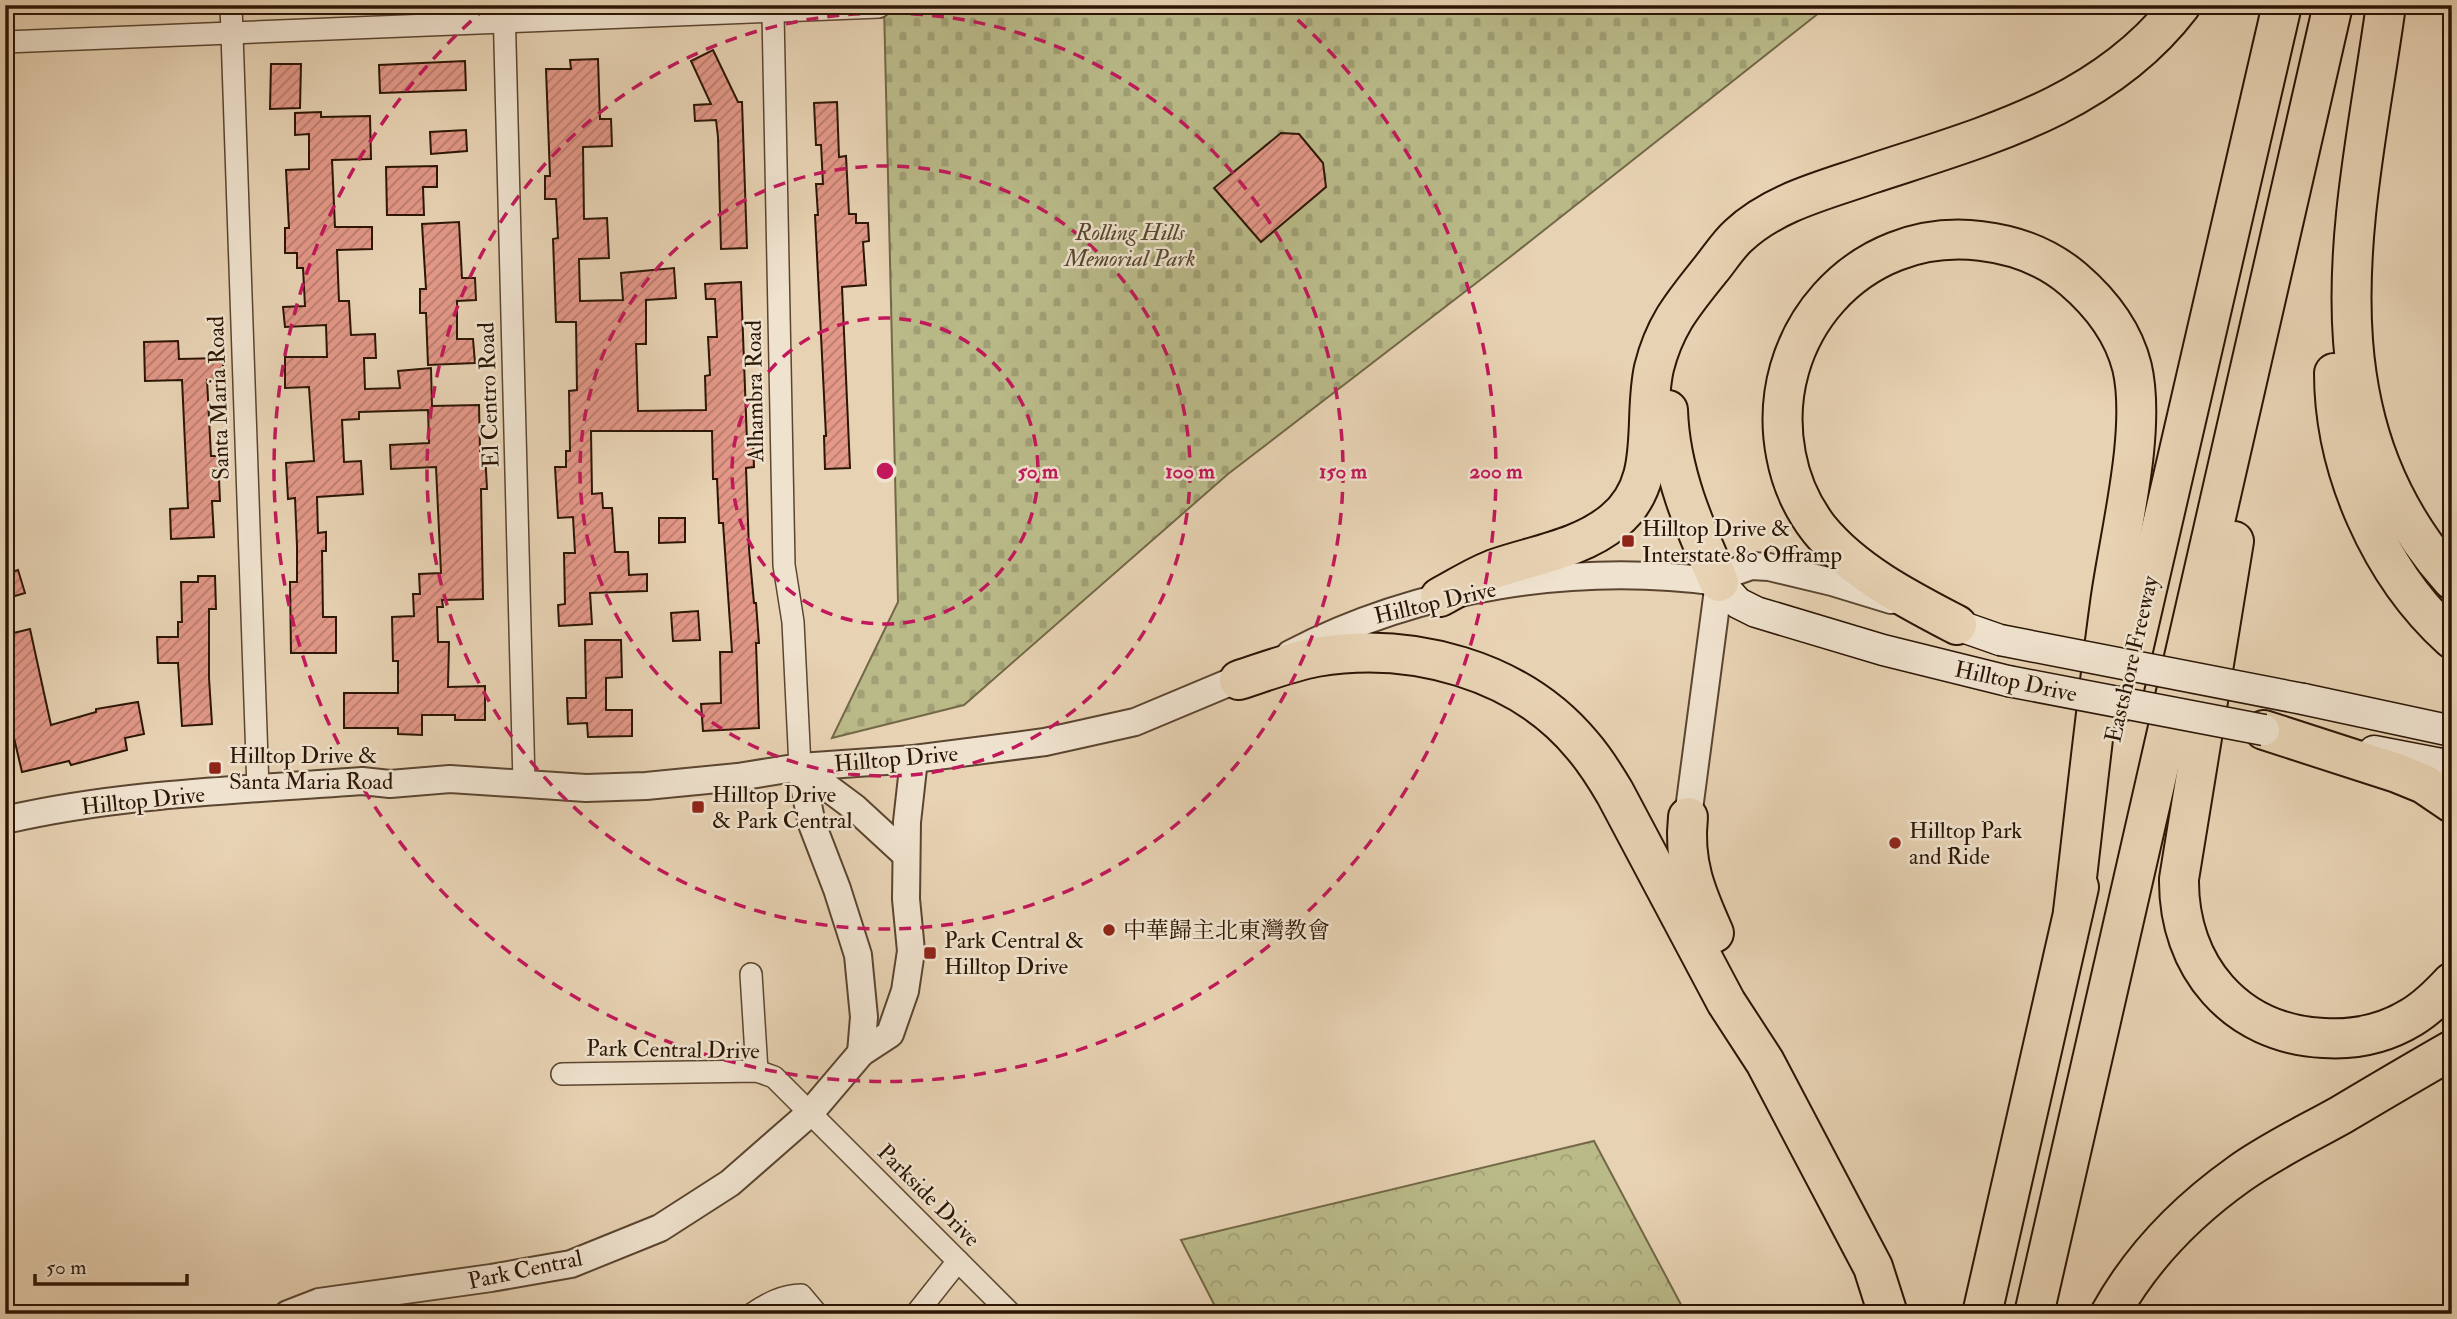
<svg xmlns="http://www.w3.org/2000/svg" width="2457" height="1319" font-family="'IM FELL Double Pica','Noto Serif SC',serif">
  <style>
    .forest { fill: url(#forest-crowns); stroke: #736847; stroke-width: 2 }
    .cemetery { fill: url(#cemetery-stones); stroke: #736847; stroke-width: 2 }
    .building { fill: url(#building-hatch); stroke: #2c1605; stroke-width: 2 }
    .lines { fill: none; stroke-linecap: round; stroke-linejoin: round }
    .minor-casing { stroke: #5b4530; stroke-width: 24 }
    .tertiary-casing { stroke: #5b4530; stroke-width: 30 }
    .secondary-casing { stroke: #2c1605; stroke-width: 33 }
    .motorway-casing { stroke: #2c1605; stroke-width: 42 }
    .minor { stroke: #efe2ce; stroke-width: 21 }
    .tertiary { stroke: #efe2ce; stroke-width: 26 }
    .secondary { stroke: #efe2ce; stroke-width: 30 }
    .motorway { stroke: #e7d2b3; stroke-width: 38 }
    .secondary-bridge-casing { stroke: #2c1605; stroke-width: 33; stroke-linecap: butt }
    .secondary-bridge { stroke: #efe2ce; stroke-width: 30 }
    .ring { fill: none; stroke: #c2185b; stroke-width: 3.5; stroke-dasharray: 12 9 }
    .poi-dot { fill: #8f2418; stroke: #efe2ce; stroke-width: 2.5 }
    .labels { text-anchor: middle; stroke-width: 5; stroke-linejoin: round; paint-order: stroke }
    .park-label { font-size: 23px; font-style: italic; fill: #57472d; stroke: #efe2ce }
    .street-label { font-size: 23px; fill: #2c1605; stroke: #efe2ce }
    .poi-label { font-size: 23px; fill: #2c1605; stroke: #efe2ce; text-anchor: start }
    .centre { fill: #c2185b; stroke: #efe2ce; stroke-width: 3.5 }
    .ring-label { font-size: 21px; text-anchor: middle; font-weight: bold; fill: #c2185b; stroke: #efe2ce; stroke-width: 5; stroke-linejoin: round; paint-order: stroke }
  </style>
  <defs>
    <pattern id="forest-crowns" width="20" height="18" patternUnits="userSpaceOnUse" patternTransform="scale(1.75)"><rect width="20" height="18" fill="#baba89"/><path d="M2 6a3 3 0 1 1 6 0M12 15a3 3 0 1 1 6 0" fill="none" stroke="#a09f75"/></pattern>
    <pattern id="cemetery-stones" width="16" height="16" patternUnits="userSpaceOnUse" patternTransform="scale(1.75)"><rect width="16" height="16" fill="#baba89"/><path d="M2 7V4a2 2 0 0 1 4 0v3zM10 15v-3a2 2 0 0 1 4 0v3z" fill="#a09f75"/></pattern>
    <pattern id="building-hatch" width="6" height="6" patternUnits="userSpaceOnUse" patternTransform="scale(1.75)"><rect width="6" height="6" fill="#e39888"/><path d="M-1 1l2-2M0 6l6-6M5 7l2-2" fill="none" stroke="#b87b6d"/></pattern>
  </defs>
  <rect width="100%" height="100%" fill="#e7d2b3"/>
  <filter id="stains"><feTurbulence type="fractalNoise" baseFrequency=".00286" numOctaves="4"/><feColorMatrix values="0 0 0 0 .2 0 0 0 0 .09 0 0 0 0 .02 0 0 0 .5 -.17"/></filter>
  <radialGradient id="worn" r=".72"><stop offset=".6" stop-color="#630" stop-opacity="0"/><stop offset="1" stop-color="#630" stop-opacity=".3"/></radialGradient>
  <!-- forest -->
  <path class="forest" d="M1594 1141 1686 1314H1219L1181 1240Z"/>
  <!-- cemetery -->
  <path class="cemetery" d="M884 5H1829L1510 257 1228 474 964 705 832 738 898 602Z"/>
  <!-- building -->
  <g class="building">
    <path d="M713 50 738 102H742L747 248 721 249 718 137 716 120 695 121 694 105 711 104 691 61Z"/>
    <path d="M598 59 600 119H611L612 146 583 147 584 219 607 218 609 258 579 259 580 301 623 300 621 273 674 268 676 298 646 300V344H636L638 411 706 410 705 376 710 375 708 337H717L715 299H706L705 284 741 282 747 441H753L754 467 746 468 749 549 754 603H756L759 643H756L759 728 703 731 701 704 721 703 720 652H732L723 523H719L717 479H713L712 431H591L592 494 602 493 603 508H612L615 552H628L629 575 647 574V591L590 593 592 624 559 626 558 605 565 604 564 553H575L573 517 558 518 555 467H566V451H570L569 391 577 390 576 322H556L553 239 558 238 556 199H545V176H550L546 69H571L570 60Z"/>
    <path d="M465 61 466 90 380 93 379 65Z"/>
    <path d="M271 64H301L300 108 270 109Z"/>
    <path d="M837 102 839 157 846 156 849 214H856V223H868L869 241 863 242 866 285 842 287 850 468 825 469 824 436H826L815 215H818L816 184H823L821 145H816L814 103Z"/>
    <path d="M321 112V117L370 116 371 159 332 160 335 227H372V249L337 250 339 301H349L351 335 375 334 376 358H364L365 389 400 388 398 371 431 368 432 406 479 405 480 451H485L487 489H481L483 599 442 600 443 607H437L438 642H449L448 687 485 686V720H455V715H422V735L398 734V728H344V693H398V661H393L392 617 414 616 413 594H420L419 574 441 573 436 467 391 469 390 445 429 443 428 410 359 412V419L342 420 344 462 361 461 363 494 317 497 318 533 326 532V551H322L323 617H336V653H291L290 582H297V546L295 498 288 499 286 463 314 461 309 387 285 388V357H327L326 325 285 327 283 307 305 306 303 268H297V253H285V228H289L286 170 309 169V134L295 135V113Z"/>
    <path d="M466 130 467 151 431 154 430 132Z"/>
    <path d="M1281 133 1299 134 1323 163 1326 187 1261 242 1214 188Z"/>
    <path d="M437 166V187H423L424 215H387L386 167Z"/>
    <path d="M459 222 462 278H475L476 300 457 301V339H473L475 363 428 365 426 313H420V289H426L422 224Z"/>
    <path d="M178 341 179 359 223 358V379L207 380 211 456H218L220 501H212L214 537 171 539 170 509 188 508 182 380 145 381 144 342Z"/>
    <path d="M659 518H685V542L659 543Z"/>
    <path d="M18 570 25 593 5 599V574Z"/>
    <path d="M198 576H215L216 609H209V678L212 724 182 726 178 663H158L157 637H178V622H182L181 582H198Z"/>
    <path d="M698 611 700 640 673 641 671 613Z"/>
    <path d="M30 629 51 725 96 712V709L138 702 144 734 125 738 127 750 71 765 69 761 22 772 10 721 5 722V682L9 681 5 663V635Z"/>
    <path d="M585 640H621L622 677 606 678V710H632V736L588 737 587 723 568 724 567 698H586Z"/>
  </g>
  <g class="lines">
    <defs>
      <g id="minor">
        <path d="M231 5 258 789"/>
        <path d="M504 5 524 783"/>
        <path d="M773 13 784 565 793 622 800 767"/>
        <path d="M5 42 879 7"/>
        <path d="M751 974 757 1071"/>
        <path d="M562 1074 757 1071 774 1077 1011 1314"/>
        <path d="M752 1314C767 1304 783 1295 801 1295L817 1314"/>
        <path d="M916 1314 958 1261"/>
      </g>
      <g id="tertiary">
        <path d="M1290 654C1419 587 1575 562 1719 582L1734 572 1751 566 1769 567 1832 582 1891 600"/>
        <path d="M800 767 812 824 837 889 858 955 864 1017 861 1053"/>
        <path d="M800 767 855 808 906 855"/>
        <path d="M1688 817 1719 582"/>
        <path d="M5 820C121 793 243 790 362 781L390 784 450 779 586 788 646 786 738 777 800 767 914 759 1045 742 1135 722 1252 673"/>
        <path d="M288 1314 319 1302 491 1278 571 1264 660 1228 730 1183 810 1113 861 1053 890 1034 905 991 911 951 906 899 907 822 914 759"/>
      </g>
      <g id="secondary">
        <path d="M1719 582 1738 603 1756 612 1883 650 2008 681"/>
        <path d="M1957 625 2000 640"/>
        <path d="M2303 699 2452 731"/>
        <path d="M2374 751 2452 766"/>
      </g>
      <g id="motorway">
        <path d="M2386 5C2358 207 2300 409 2452 580"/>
        <path d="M2334 373C2334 469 2380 574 2452 639"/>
        <path d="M1668 410C1670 472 1694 526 1719 582"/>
        <path d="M2234 541 2179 879C2178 966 2235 1034 2324 1038 2355 1040 2386 1033 2412 1017 2427 1008 2440 995 2452 982"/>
        <path d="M1440 597C1459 587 1477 575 1497 568 1535 555 1582 548 1614 521 1662 482 1642 421 1654 368 1665 324 1684 303 1711 269 1720 258 1728 245 1738 236 1774 202 1825 190 1871 174 1986 136 2104 106 2181 5"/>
        <path d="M1957 625C1909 600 1854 572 1819 529 1802 507 1791 482 1786 455 1763 336 1858 226 1981 241 2015 245 2046 256 2073 279 2101 303 2123 331 2132 367 2147 431 2119 536 2110 603 2096 706 2085 809 2073 912"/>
        <path d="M1239 680C1264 672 1290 662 1316 657 1410 641 1519 669 1582 745 1595 760 1605 776 1615 793L1726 1002 1765 1062 1873 1267 1888 1314"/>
        <path d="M2121 702 2282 5"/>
        <path d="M2264 730 2397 773 2424 784 2452 803"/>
        <path d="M1688 817C1683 862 1696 893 1714 933"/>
        <path d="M1982 1314 2079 887"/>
        <path d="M2034 1314 2333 5"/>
        <path d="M2110 1314C2141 1258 2187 1211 2239 1174 2271 1151 2307 1134 2341 1115 2378 1093 2415 1071 2452 1050"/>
      </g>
    </defs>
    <!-- minor casing -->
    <use href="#minor" class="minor-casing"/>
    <!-- tertiary casing -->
    <use href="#tertiary" class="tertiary-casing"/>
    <!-- secondary casing -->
    <use href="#secondary" class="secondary-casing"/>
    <!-- motorway casing -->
    <use href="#motorway" class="motorway-casing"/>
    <!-- minor -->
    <use href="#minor" class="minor"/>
    <!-- tertiary -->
    <use href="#tertiary" class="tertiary"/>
    <!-- secondary -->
    <use href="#secondary" class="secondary"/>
    <!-- motorway -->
    <use href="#motorway" class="motorway"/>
    <defs>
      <g id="secondary-bridge">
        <path d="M2000 640 2303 699"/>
        <path d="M2008 681 2264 730"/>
      </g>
    </defs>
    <!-- secondary-bridge casing -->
    <use href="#secondary-bridge" class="secondary-bridge-casing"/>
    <!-- secondary-bridge -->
    <use href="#secondary-bridge" class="secondary-bridge"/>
  </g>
  <!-- distance rings -->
  <g class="ring">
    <circle cx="885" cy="471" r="153"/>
    <circle cx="885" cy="471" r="305"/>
    <circle cx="885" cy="471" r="458"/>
    <path d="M1282 6A611 611 0 1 1 488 6"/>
  </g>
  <!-- markers -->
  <g class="poi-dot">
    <rect x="1621" y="534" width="14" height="14" rx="3.5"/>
    <rect x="208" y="761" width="14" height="14" rx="3.5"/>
    <rect x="691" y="800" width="14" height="14" rx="3.5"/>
    <circle cx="1895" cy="843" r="7"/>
    <circle cx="1109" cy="930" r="7"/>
    <rect x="923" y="946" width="14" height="14" rx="3.5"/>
  </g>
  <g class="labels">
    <!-- park labels -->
    <g class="park-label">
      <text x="1130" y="240">Rolling Hills<tspan x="1130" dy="26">Memorial Park</tspan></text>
    </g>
    <!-- street labels -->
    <g class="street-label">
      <text transform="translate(754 391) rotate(-91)" y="8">Alhambra Road</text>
      <text transform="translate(488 395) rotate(-92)" y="8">El Centro Road</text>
      <text transform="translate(218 398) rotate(-92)" y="8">Santa Maria Road</text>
      <text transform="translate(1435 602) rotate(-13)" y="8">Hilltop Drive</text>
      <text transform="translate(2131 659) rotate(-77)" y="8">Eastshore Freeway</text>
      <text transform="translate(2016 681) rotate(12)" y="8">Hilltop Drive</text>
      <text transform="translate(896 758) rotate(-5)" y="8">Hilltop Drive</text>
      <text transform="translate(143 800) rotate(-6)" y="8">Hilltop Drive</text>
      <text transform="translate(673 1049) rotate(1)" y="8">Park Central Drive</text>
      <text transform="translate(929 1195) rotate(45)" y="8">Parkside Drive</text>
      <text transform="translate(525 1269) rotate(-12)" y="8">Park Central</text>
    </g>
    <!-- poi labels -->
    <g class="poi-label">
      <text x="1642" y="536">Hilltop Drive &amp;<tspan x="1642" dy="26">Interstate 80 Offramp</tspan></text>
      <text x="229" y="763">Hilltop Drive &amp;<tspan x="229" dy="26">Santa Maria Road</tspan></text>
      <text x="712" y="802">Hilltop Drive<tspan x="712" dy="26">&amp; Park Central</tspan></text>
      <text x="1909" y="838">Hilltop Park<tspan x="1909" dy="26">and Ride</tspan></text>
      <text x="1123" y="938">中華歸主北東灣教會</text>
      <text x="944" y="948">Park Central &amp;<tspan x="944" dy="26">Hilltop Drive</tspan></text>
    </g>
  </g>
  <circle cx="885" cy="471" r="10" class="centre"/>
  <g class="ring-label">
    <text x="1038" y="478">50 m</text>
    <text x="1190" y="478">100 m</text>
    <text x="1343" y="478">150 m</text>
    <text x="1496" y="478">200 m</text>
  </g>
  <!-- margin -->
  <rect width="2457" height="1319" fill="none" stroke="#e7d2b3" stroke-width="28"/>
  <rect x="7" y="7" width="2443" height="1305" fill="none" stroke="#2c1605" stroke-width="3.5"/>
  <rect x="14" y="14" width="2429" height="1291" fill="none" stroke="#2c1605" stroke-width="2"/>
  <!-- scale -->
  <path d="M35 1274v10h152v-10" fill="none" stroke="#2c1605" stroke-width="3.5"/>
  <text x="46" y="1274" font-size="21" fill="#2c1605" stroke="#efe2ce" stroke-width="5" paint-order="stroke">50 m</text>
  <rect width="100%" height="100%" filter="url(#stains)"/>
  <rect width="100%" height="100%" fill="url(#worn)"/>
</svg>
